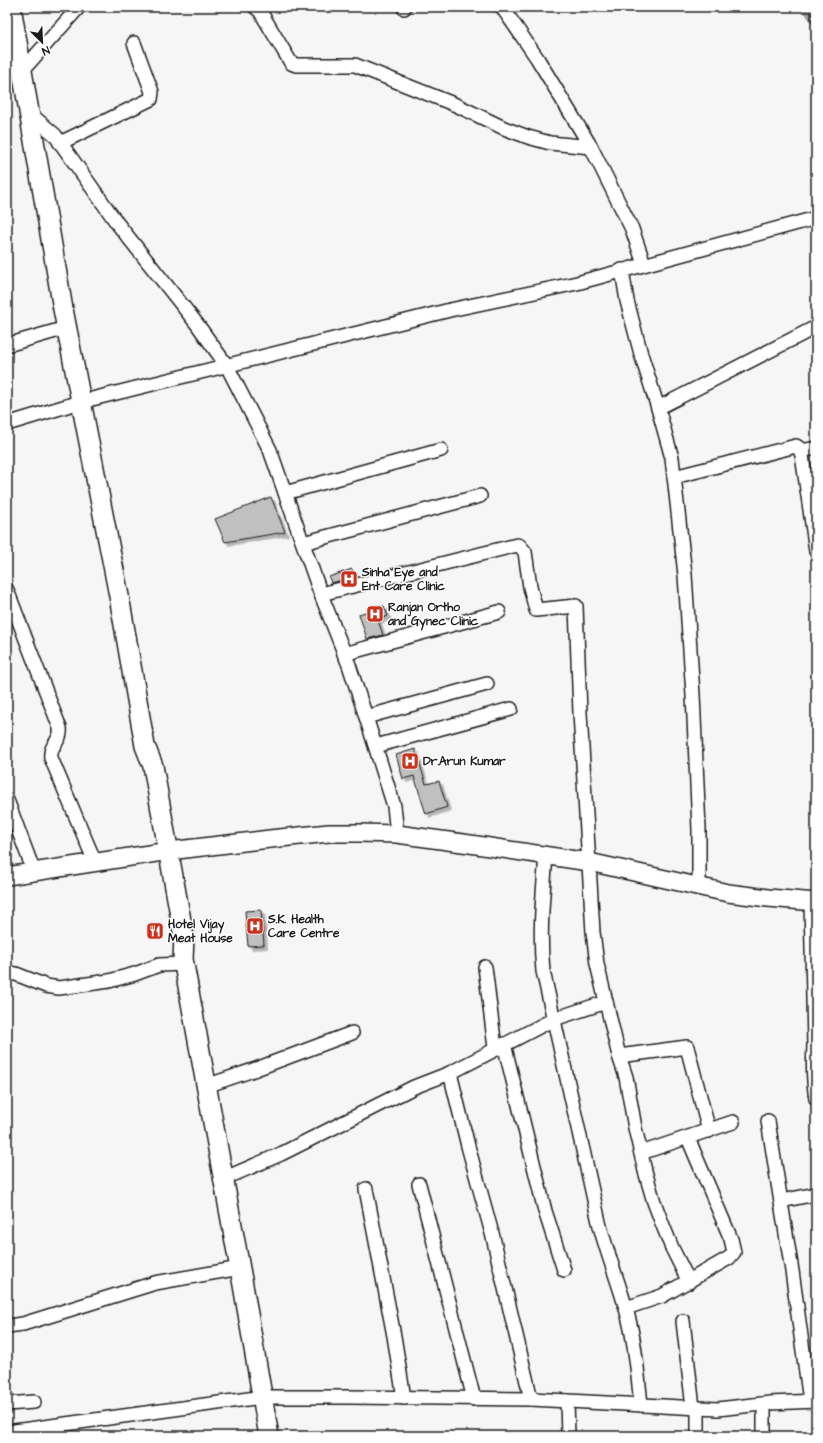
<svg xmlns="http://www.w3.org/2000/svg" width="823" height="1443" font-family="'Architects Daughter',sans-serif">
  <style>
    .water { fill: #acacac; stroke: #727272 }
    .building { fill: #c0c0c0; stroke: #1c1c1c; filter: url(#shadow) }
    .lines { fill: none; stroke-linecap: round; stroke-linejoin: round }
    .minor-casing { stroke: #1c1c1c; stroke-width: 16 }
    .major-casing { stroke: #1c1c1c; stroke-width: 20 }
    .highway-casing { stroke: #1c1c1c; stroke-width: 22 }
    .minor { stroke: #fff; stroke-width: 13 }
    .major { stroke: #fff; stroke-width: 17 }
    .highway { stroke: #fff; stroke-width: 19 }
    .labels { text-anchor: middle; stroke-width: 3; stroke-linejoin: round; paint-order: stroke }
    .poi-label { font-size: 12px; font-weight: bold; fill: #1c1c1c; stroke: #fff; text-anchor: start }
  </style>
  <defs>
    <filter id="shadow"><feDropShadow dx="3.5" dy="3.5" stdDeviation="0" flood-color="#0004"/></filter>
  </defs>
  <rect width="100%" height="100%" fill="#f6f6f6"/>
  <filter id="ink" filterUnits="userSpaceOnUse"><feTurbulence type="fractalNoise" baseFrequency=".025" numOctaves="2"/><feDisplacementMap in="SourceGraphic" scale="8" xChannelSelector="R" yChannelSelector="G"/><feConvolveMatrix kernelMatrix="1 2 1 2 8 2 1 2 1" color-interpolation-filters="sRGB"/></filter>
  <g filter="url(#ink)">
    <!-- water -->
    <path class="water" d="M802 7H816V29Z"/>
    <!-- building -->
    <g class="building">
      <path d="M271 497 285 532 225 542 215 519Z"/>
      <path d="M352 569 354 577 331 583 329 577Z"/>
      <path d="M384 606 388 616 378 620 383 635 367 639 359 614Z"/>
      <path d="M415 749 426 784 439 781 447 807 426 814 414 776 403 779 396 755Z"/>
      <path d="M261 910 264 945 248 946 245 911Z"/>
    </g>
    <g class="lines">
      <defs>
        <g id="minor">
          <path d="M255 7 260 11 291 63 296 65H355L456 105 504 128 528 137 550 143 591 147"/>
          <path d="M404 7V8"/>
          <path d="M502 7 537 58 591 147 632 229 644 264"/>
          <path d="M21 72 79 7"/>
          <path d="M28 112 55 135 117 223 197 324 227 366 270 450 320 592 349 665 366 717 394 806 397 834"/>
          <path d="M60 143 151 99 152 92 134 43"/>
          <path d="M622 270 627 301 641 354 658 408 672 458 685 575 693 695 699 829V887"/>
          <path d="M7 345 66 328"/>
          <path d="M658 408 816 327"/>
          <path d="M7 424 80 402 366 331 450 310 577 283 816 218"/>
          <path d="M801 451 816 448"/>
          <path d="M674 477 796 446 799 448 802 455 816 551"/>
          <path d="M285 493 441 450"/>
          <path d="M303 543 480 496"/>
          <path d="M7 590 60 728C62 742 49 744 51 758L95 862"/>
          <path d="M321 594 517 545 520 546 525 552 530 587 536 610 576 606 580 713 593 932 597 964 619 1056 626 1077 635 1128 645 1171 654 1202 662 1223 672 1248 689 1282"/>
          <path d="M344 654 499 612"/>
          <path d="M366 717 487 684"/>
          <path d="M376 746 511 709"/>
          <path d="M7 800 34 872"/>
          <path d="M546 856C543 894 539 932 543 971L599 1222C607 1255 621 1287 629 1320 636 1347 638 1377 641 1405"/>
          <path d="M811 901 814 1045C813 1063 813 1081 816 1099"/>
          <path d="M485 967 495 1048"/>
          <path d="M7 973 16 974 46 986 59 988 109 981 135 974 159 965 184 964"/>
          <path d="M504 1044 545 1211 564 1270"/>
          <path d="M619 1056 687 1047 709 1131"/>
          <path d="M450 1073 468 1146 493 1237 531 1399"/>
          <path d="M206 1086 256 1069 352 1033"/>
          <path d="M768 1121 792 1271 810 1401"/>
          <path d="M641 1153 733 1122"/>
          <path d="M223 1179 281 1154 414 1087 450 1073 554 1019 606 1002"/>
          <path d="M419 1184 474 1399"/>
          <path d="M366 1189 394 1336 404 1398"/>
          <path d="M781 1201 816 1194"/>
          <path d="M626 1308 662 1296 729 1258 734 1252 731 1239 688 1138"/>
          <path d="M683 1321 693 1408"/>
          <path d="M7 1326 23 1324 155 1283 240 1268"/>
          <path d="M567 1401 568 1436"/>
          <path d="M7 1404 34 1402"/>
          <path d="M764 1404V1436"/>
          <path d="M7 1432 262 1397H349L531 1399 718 1409 770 1403 816 1401"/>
          <path d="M698 1436V1408"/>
        </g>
        <path id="major" d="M7 876 169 851 270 839 329 833H359L397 834 470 844 589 862 728 893 768 898 816 902"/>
        <path id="highway" d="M11 7 63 309 119 596 145 746 153 766 184 937 183 959 243 1285 269 1436"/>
      </defs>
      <!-- minor casing -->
      <use href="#minor" class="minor-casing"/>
      <!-- major casing -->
      <use href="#major" class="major-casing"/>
      <!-- highway casing -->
      <use href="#highway" class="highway-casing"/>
      <!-- minor -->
      <use href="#minor" class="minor"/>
      <!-- major -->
      <use href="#major" class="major"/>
      <!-- highway -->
      <use href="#highway" class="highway"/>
    </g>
  </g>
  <!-- icons -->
  <defs>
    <symbol id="hospital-square" viewBox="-11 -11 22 22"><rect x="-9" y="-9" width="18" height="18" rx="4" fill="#c8321e" stroke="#fff"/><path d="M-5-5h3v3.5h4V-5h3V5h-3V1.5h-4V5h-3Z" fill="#fff"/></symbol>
    <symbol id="restaurant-square" viewBox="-11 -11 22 22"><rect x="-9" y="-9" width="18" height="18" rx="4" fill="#c8321e" stroke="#fff"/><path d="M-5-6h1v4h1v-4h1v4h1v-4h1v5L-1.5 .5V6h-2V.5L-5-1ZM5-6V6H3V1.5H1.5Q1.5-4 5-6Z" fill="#fff"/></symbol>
  </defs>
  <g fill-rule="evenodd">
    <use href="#hospital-square" x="339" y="569" width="20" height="20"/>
    <use href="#hospital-square" x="365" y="604" width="20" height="20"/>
    <use href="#hospital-square" x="400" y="751" width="20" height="20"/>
    <use href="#hospital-square" x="245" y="916" width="20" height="20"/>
    <use href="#restaurant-square" x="145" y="921" width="20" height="20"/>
  </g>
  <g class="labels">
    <!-- poi labels -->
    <g class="poi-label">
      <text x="362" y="576">Sinha Eye and<tspan x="362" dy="14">Ent Care Clinic</tspan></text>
      <text x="388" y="611">Ranjan Ortho<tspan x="388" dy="14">and Gynec Clinic</tspan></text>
      <text x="423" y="765">Dr.Arun Kumar</text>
      <text x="268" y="923">S.K. Health<tspan x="268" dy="14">Care Centre</tspan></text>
      <text x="168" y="928">Hotel Vijay<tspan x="168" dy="14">Meat House</tspan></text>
    </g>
  </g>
  <!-- margin -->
  <rect width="823" height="1443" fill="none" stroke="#fff" stroke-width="24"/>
  <rect x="12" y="12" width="799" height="1419" fill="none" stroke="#1c1c1c" stroke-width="1.5" filter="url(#ink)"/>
  <!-- north arrow -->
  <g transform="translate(42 42) rotate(156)" stroke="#ffffff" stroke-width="3" paint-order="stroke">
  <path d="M0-3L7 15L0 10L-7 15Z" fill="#1c1c1c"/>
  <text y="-6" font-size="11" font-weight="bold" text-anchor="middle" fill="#1c1c1c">N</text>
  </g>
</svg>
